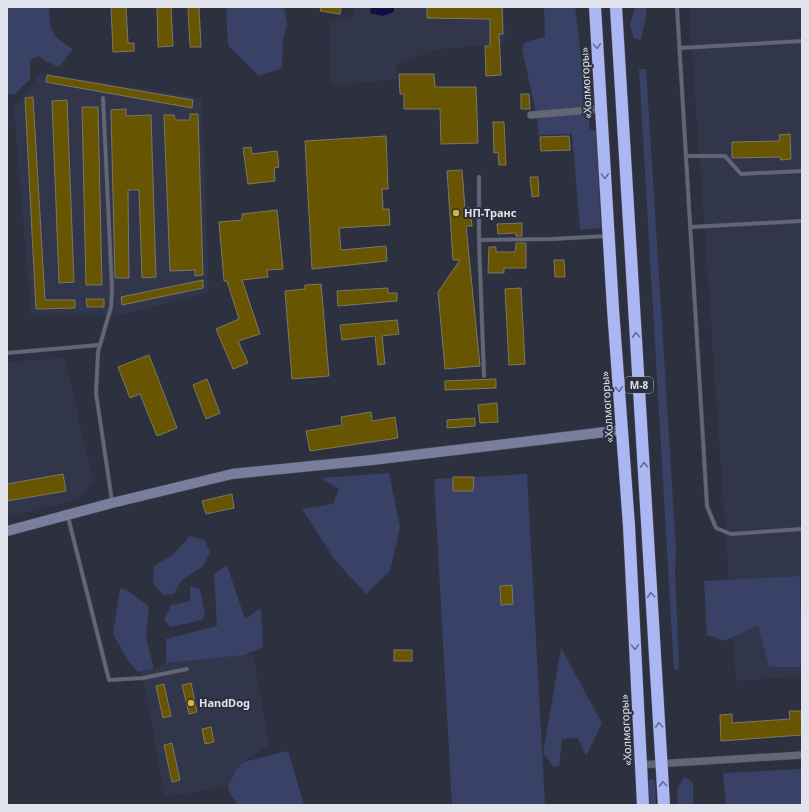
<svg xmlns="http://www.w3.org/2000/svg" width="809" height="812" font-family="'Noto Sans',sans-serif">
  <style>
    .built { fill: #32364b }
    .green { fill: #394166 }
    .water { fill: #0f0f42 }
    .building { fill: #685502; stroke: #7c7765 }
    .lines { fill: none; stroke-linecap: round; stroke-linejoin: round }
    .lane-casing { stroke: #4b4d59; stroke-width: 4.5 }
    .street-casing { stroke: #4b4d59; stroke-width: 8 }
    .secondary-casing { stroke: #4b4d59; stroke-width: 11 }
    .highway-casing { stroke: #4b4d59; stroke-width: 13 }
    .lane { stroke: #626676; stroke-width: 3.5 }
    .street { stroke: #626676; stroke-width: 7 }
    .secondary { stroke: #787e9c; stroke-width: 10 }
    .highway { stroke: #aab7f3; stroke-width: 12 }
    .oneway { stroke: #656d90 }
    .poi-dot { fill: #d6b534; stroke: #2d313f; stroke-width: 1.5 }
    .labels { text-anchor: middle; stroke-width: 4; stroke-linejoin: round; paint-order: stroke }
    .shield { fill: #2d313f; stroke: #aaadb8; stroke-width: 1 }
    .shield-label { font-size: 10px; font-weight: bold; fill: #e0e2ec }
    .street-label { font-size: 11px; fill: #e0e2ec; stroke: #2d313f }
    .poi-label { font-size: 11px; font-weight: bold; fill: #e0e2ec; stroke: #2d313f; text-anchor: start }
  </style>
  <rect width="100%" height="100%" fill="#2d313f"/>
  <!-- built -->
  <g class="built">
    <path d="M353 7H504L505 43 433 50 396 65 397 79 331 86 329 22 353 18Z"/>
    <path d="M689 7H802V676L736 681Z"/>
    <path d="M41 73 202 98 209 292 117 316 31 315 14 108Z"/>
    <path d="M64 358 94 482 77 500 7 516V362Z"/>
    <path d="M245 655H253L269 745 243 762 236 770 228 786 165 797 142 672 154 669 166 663Z"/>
  </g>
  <!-- green -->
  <g class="green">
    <path d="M7 7H49C50 32 51 36 73 49L59 67 45 61 39 56 30 60V80L14 94H7Z"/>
    <path d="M226 7H284L287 23 283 40 282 68 259 76 228 45Z"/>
    <path d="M544 7H575L587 107 536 112 522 49 525 42 545 37Z"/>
    <path d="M635 7H646V15L641 40 634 38 630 25Z"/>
    <path d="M639 69H646L676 550 675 569 679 669 674 670Z"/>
    <path d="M589 113V128L596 132 601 228 580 230 572 134 539 135 537 117Z"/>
    <path d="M389 473 400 527 390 571 366 594 335 560 302 509 333 504 339 489 321 478Z"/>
    <path d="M527 474 545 805H452L434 479Z"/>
    <path d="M190 536 205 540 210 553 203 566 181 581 174 594 163 595 153 583 154 566 173 555Z"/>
    <path d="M227 565 245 619 261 608 263 647 245 655 166 663V639L217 626 214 574Z"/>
    <path d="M800 576 802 667H769L758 625 725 641 707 635 704 581Z"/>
    <path d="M190 586 200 589 205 613 203 620 170 627 164 620 171 605 190 601Z"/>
    <path d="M120 589H125L149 606 146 637 154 669 138 672 129 662 113 634Z"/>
    <path d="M561 648 602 723 586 756 578 738 562 739 559 766 554 767 543 754Z"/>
    <path d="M288 751 304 805H238L230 794 228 786 236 770 243 762Z"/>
    <path d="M802 769V805H726L723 773Z"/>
    <path d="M684 777 693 782V805H678L677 790Z"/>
    <path d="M652 779 655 781 656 805H650L648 782Z"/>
  </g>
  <!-- water -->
  <path class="water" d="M371 7H394V12L383 16 370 13Z"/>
  <!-- building -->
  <g class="building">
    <path d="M111 7H126L128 43H134V51L113 52Z"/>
    <path d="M157 7H171L173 46 158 47Z"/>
    <path d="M188 7H199L201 47H190Z"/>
    <path d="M321 7H341L340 14 320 11Z"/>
    <path d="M427 7H502L503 34H499L501 75 486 76 485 46H490V19L427 18Z"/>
    <path d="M399 74H434L435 87H476L478 143 441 144 440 109H404V94H400Z"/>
    <path d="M47 75 193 100 192 108 46 82Z"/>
    <path d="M521 94H529L530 109H521Z"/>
    <path d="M33 97 45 300H75V308L36 309 25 98Z"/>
    <path d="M67 100 74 282 59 283 52 101Z"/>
    <path d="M82 107H98L102 285H86Z"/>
    <path d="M126 109V116L151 115 156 277 142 278 139 190H128L129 278H115L111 110Z"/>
    <path d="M190 114H198L203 275 195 276V270L170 271 164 115H174L175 120H190Z"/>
    <path d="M493 122H504L506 165H499L498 152 494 153Z"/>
    <path d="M790 134 791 159 781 160 780 157 732 158V142L780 141 779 135Z"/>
    <path d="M386 136 388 189H382L383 209H389L390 225 339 228 341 250 386 246 387 261 312 269 305 141Z"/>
    <path d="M569 136 570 150 541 151 540 137Z"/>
    <path d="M251 147 252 154 277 151 279 167 274 168 275 181 248 184 243 148Z"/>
    <path d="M462 170 465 208 470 207 472 226H466L480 366 445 369 438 292 460 260H453L447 171Z"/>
    <path d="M530 177H538L539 196 532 197Z"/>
    <path d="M277 210 283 269 267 270 268 277 242 280 260 334 238 341 248 363 233 369 216 329 239 319 227 281H224L219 222 242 220V214Z"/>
    <path d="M522 223V236H516V233L498 234 497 224Z"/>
    <path d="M516 243H526V268H504V273H488L489 247H496V252H515Z"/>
    <path d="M554 260H564L565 277H555Z"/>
    <path d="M203 280V288L122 305 121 297Z"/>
    <path d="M321 284 329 376 292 379 285 291 305 289V285Z"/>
    <path d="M388 288V293H397V301L338 306 337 291Z"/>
    <path d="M521 288 525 364 509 365 505 289Z"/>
    <path d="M86 299H104V307H87Z"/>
    <path d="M397 320 399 334 382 336 385 364 378 365 375 336 342 340 340 325Z"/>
    <path d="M149 355 177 428 157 436 140 394 130 398 118 367Z"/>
    <path d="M207 379 220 413 206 419 193 385Z"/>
    <path d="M496 379V388L445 390V381Z"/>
    <path d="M497 403 498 422 480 423 478 405Z"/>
    <path d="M371 412 372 421 395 417 398 438 310 451 306 431 342 425 341 417Z"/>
    <path d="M475 418V426L447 428V420Z"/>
    <path d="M63 474 66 491 7 501V484Z"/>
    <path d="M453 477H474L473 491H453Z"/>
    <path d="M232 494 234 508 206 514 202 501Z"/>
    <path d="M512 585 513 604 501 605 500 586Z"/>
    <rect x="394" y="650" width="18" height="11"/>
    <path d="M191 683 197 712 189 714 182 685Z"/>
    <path d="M164 684 171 716 163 718 156 686Z"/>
    <path d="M789 711H801L802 735 721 741 720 715 732 714V723L790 719Z"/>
    <path d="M211 727 214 742 205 744 202 729Z"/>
    <path d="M172 743 180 780 172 782 164 745Z"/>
  </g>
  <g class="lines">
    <defs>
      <g id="lane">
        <path d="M677 7 707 506 716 528 731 534 802 529"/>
        <path d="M680 48 802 41"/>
        <path d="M103 98 112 289 111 307 98 352 96 393 112 501"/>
        <path d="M686 156H725L741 174 802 171"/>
        <path d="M479 177V240L484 376"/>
        <path d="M691 227 802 221"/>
        <path d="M479 240 552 239 607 236"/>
        <path d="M7 353 99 345"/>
        <path d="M68 517 109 680 143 678 187 669"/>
      </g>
      <g id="street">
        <path d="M531 115 601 109"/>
        <path d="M640 765 802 755"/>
      </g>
      <path id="secondary" d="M7 531 112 503 232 474 372 460 622 430"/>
      <g id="highway">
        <path d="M595 7 613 309 629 526 643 805"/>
        <path d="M616 7 664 805"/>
      </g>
    </defs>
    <!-- lane casing -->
    <use href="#lane" class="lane-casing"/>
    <!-- street casing -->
    <use href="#street" class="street-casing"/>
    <!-- secondary casing -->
    <use href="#secondary" class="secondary-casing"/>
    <!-- highway casing -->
    <use href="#highway" class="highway-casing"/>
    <!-- lane -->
    <use href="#lane" class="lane"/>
    <!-- street -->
    <use href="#street" class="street"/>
    <!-- secondary -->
    <use href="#secondary" class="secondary"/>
    <!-- highway -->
    <use href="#highway" class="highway"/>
  </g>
  <!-- one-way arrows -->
  <defs><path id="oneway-chevron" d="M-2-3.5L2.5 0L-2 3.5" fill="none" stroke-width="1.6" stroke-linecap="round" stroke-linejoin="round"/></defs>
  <g class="oneway">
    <use href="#oneway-chevron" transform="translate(597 46) rotate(87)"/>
    <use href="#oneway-chevron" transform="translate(605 176) rotate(87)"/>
    <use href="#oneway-chevron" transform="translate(636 335) rotate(-93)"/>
    <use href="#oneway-chevron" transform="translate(619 389) rotate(86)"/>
    <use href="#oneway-chevron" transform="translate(644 465) rotate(-93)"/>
    <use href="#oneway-chevron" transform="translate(651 595) rotate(-93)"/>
    <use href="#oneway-chevron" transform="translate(635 647) rotate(87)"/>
    <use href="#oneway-chevron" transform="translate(659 725) rotate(-93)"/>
    <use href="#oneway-chevron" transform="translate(663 784) rotate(-94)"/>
  </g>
  <!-- markers -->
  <g class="poi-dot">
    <circle cx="456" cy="213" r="4"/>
    <circle cx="191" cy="703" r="4"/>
  </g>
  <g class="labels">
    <!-- shield labels -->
    <rect class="shield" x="625" y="377" width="28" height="16" rx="3"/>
    <g class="shield-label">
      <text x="639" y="389">М-8</text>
    </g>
    <!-- street labels -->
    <g class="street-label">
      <text transform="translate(586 83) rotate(-93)" y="4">«Холмогоры»</text>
      <text transform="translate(607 407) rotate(-94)" y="4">«Холмогоры»</text>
      <text transform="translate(626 730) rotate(-93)" y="4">«Холмогоры»</text>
    </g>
    <!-- poi labels -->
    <g class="poi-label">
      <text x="464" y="217">НП-Транс</text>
      <text x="199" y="707">HandDog</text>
    </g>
  </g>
  <!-- border -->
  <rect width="809" height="812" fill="none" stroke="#e0e2ec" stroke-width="16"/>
</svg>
